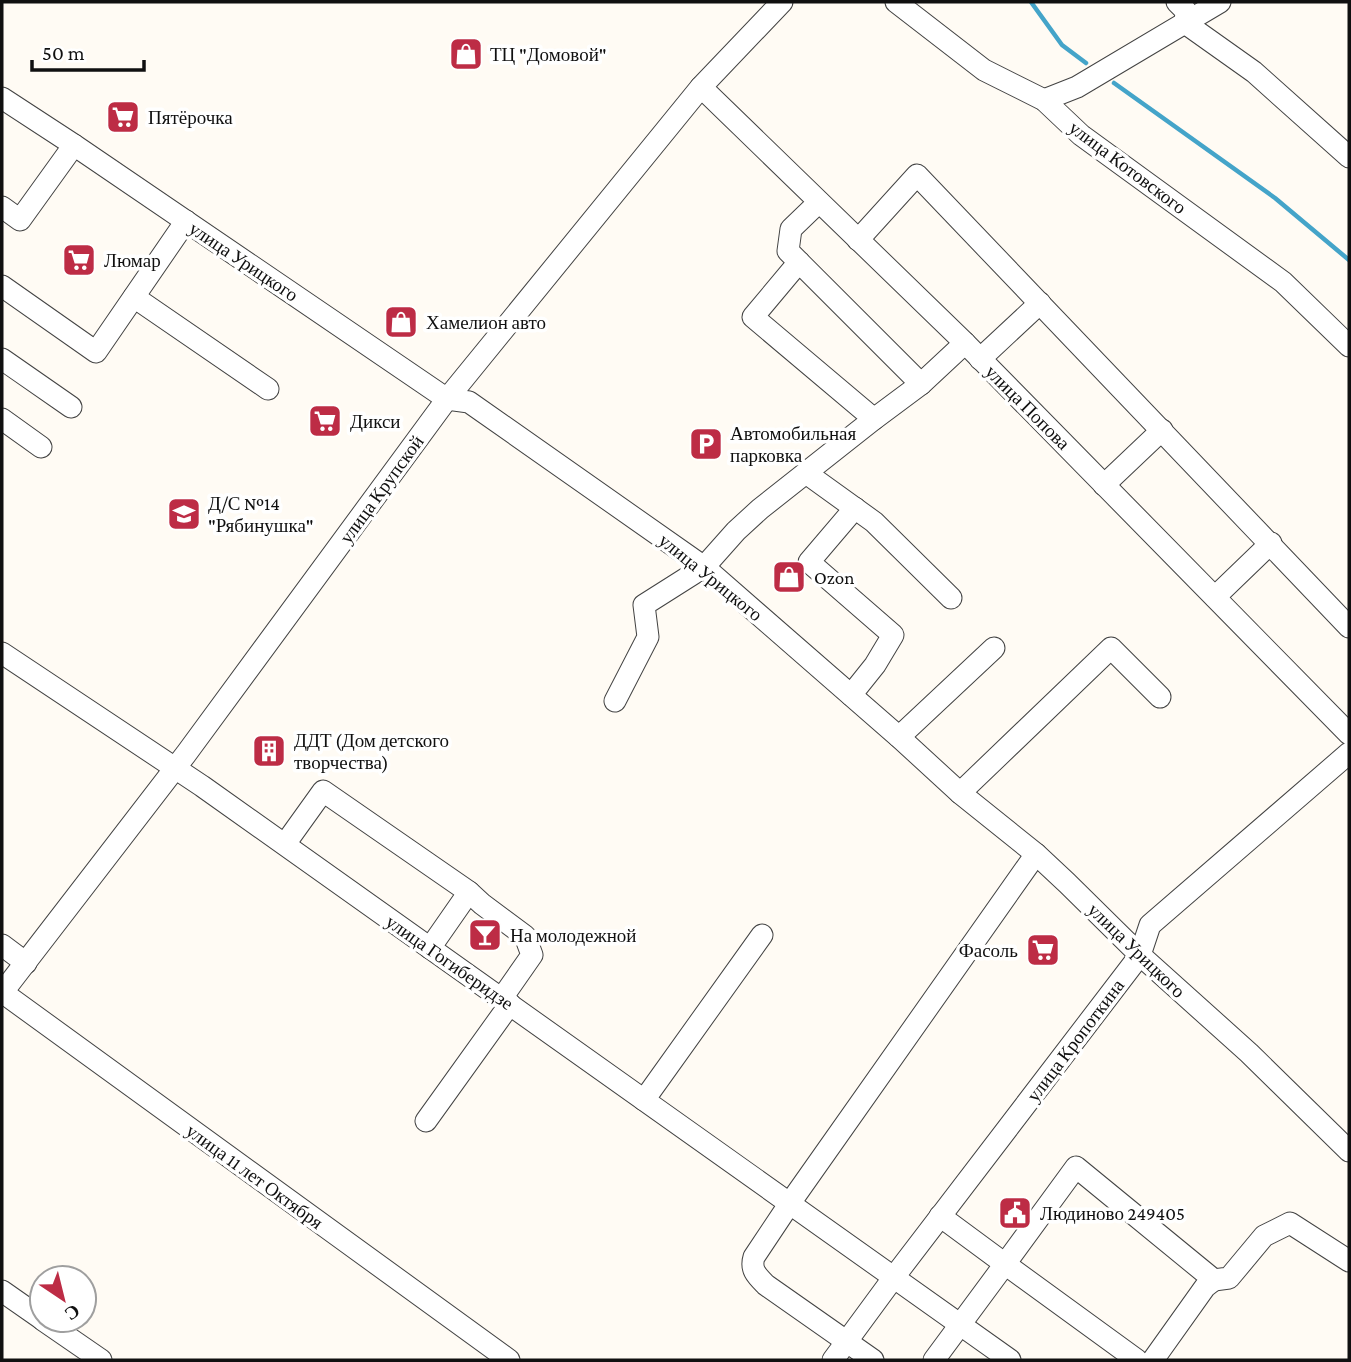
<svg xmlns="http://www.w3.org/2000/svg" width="1351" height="1362" font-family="'Crimson Pro',serif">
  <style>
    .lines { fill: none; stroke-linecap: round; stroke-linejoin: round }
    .stream { stroke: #44a4c9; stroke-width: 4.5 }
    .minor-casing { stroke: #434343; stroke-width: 23 }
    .minor { stroke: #fff; stroke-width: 21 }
    .labels { text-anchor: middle; stroke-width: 7; stroke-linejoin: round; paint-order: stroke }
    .poi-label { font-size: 19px; fill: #101010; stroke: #fff; text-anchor: start }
    .street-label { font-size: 19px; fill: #101010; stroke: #fff }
  </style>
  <rect width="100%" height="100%" fill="#fffbf4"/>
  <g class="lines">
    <!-- stream -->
    <g class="stream">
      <path d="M1031 2 1062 45 1086 63"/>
      <path d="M1114 83 1275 198 1349 260"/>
    </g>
    <defs>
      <g id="minor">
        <path d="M896 2 984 70 1044 100 1081 135 1283 282 1349 346"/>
        <path d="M1177 2 1186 11 1185 23 1254 72 1349 157"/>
        <path d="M701 87 965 343 1349 734"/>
        <path d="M2 98 74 145 447 399 469 402 704 567 899 737 960 793 1036 854 1067 883 1140 955 1249 1053 1349 1151"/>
        <path d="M1044 100 1077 87 1220 2"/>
        <path d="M2 207 20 220 74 145"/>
        <path d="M858 240 917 175 1349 627"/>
        <path d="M799 262 788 251 791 229 819 202"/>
        <path d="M2 286 96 352 186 221"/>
        <path d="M134 297 268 389"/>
        <path d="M2 359 71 407"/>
        <path d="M980 359 1040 303"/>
        <path d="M2 419 41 447"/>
        <path d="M874 419 753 317 799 262 921 384"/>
        <path d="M806 473 874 522 951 598"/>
        <path d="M1104 485 1162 430"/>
        <path d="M1215 597 1271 543"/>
        <path d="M2 653 202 786 1010 1360"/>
        <path d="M851 695 875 665 893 635 809 562 855 508"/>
        <path d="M615 701 648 637 644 605 704 567 736 531 760 509 874 419 921 384 965 343"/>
        <path d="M899 737 994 648"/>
        <path d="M960 793 1111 648 1160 697"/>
        <path d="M285 844 323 791 469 892 430 948"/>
        <path d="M469 892 482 904 525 936 532 955 502 998"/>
        <path d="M2 945 26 963"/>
        <path d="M2 992 509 1360"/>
        <path d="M2 993 186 754 447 399 701 87 782 2"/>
        <path d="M644 1100 762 935"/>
        <path d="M426 1121 510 1004"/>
        <path d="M1214 1280 1229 1278 1264 1236 1290 1223 1349 1261"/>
        <path d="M2 1291 42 1319"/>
        <path d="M43 1320 101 1360"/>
        <path d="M833 1360 894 1277 1140 955 1150 925 1349 753"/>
        <path d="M873 1360 766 1285C757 1276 750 1270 754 1257L790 1203 1036 854"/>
        <path d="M934 1360 1005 1264 940 1216"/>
        <path d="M1137 1360 1005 1264 1076 1167 1214 1280 1205 1287 1153 1360"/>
      </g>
    </defs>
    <!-- minor casing -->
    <use href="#minor" class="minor-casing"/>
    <!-- minor -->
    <use href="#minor" class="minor"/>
  </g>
  <!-- icons -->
  <defs>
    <symbol id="shop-square" viewBox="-11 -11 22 22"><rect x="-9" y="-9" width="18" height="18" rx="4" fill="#bd2c45" stroke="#fff"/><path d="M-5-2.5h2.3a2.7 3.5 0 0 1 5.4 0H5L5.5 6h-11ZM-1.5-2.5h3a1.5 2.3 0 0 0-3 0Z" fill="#fff"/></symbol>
    <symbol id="supermarket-square" viewBox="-11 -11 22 22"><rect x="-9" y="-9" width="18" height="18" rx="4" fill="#bd2c45" stroke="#fff"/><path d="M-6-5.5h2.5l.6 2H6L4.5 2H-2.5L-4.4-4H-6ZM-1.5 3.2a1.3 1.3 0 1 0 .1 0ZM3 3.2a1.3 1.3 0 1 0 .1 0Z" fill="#fff"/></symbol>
    <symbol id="parking-square" viewBox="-11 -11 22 22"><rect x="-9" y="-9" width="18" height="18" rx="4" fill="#bd2c45" stroke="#fff"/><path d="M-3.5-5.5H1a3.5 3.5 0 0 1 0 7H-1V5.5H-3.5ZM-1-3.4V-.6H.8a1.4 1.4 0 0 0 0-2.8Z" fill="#fff"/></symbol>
    <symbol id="school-square" viewBox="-11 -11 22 22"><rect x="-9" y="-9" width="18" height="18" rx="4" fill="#bd2c45" stroke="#fff"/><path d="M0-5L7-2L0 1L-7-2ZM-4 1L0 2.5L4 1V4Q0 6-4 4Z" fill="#fff"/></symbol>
    <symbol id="building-square" viewBox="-11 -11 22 22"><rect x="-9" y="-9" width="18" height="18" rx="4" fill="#bd2c45" stroke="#fff"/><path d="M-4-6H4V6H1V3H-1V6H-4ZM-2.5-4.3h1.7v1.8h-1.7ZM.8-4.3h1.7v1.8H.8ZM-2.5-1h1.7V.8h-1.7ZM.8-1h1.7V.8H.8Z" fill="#fff"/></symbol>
    <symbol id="bar-square" viewBox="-11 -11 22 22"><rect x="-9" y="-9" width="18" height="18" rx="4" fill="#bd2c45" stroke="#fff"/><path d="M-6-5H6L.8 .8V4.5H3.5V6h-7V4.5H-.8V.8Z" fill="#fff"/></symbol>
    <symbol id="civic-square" viewBox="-11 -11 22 22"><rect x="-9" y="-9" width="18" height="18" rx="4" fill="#bd2c45" stroke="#fff"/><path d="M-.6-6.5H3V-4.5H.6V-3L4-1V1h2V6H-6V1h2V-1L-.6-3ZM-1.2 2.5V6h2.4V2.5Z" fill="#fff"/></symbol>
  </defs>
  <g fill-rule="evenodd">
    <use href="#shop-square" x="447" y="35" width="38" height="38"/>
    <use href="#supermarket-square" x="104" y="98" width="38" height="38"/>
    <use href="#supermarket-square" x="60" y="241" width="38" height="38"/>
    <use href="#shop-square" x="382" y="303" width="38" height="38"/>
    <use href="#supermarket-square" x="306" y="402" width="38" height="38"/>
    <use href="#parking-square" x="687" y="425" width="38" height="38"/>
    <use href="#school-square" x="165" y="495" width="38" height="38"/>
    <use href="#shop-square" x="770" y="558" width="38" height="38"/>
    <use href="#building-square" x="250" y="732" width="38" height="38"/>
    <use href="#bar-square" x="466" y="916" width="38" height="38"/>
    <use href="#supermarket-square" x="1024" y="931" width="38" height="38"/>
    <use href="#civic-square" x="996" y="1194" width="38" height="38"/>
  </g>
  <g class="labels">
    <!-- poi labels -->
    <g class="poi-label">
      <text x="490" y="61">ТЦ "Домовой"</text>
      <text x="148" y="124">Пятёрочка</text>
      <text x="104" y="267">Люмар</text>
      <text x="426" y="329">Хамелион авто</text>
      <text x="350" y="428">Дикси</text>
      <text x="730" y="440">Автомобильная<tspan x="730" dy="22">парковка</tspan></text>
      <text x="208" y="510">Д/С №14<tspan x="208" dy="22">"Рябинушка"</tspan></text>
      <text x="814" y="584">Ozon</text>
      <text x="294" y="747">ДДТ (Дом детского<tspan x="294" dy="22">творчества)</tspan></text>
      <text x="510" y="942">На молодежной</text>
      <text x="1018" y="957" text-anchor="end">Фасоль</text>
      <text x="1040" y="1220">Людиново 249405</text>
    </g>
    <!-- street labels -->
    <g class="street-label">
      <text transform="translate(1128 167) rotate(37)" y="7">улица Котовского</text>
      <text transform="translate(244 261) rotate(34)" y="7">улица Урицкого</text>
      <text transform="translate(1028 407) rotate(45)" y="7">улица Попова</text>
      <text transform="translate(381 489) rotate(-54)" y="7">улица Крупской</text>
      <text transform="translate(711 577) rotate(39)" y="7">улица Урицкого</text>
      <text transform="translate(1137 950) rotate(44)" y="7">улица Урицкого</text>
      <text transform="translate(450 962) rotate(35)" y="7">улица Гогиберидзе</text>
      <text transform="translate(1075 1040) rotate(-53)" y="7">улица Кропоткина</text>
      <text transform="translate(255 1176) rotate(36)" y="7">улица 11 лет Октября</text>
    </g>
  </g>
  <!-- border -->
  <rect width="1351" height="1362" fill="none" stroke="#101010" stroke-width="7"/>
  <!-- north arrow -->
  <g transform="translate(63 1299) rotate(145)"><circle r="33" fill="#ffffff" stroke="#9f9f9f" stroke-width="2"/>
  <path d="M0-5L12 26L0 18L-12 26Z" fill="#bd2c45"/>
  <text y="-10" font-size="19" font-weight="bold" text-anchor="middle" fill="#101010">С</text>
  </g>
  <!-- scale -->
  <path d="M32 60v10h112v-10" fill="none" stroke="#101010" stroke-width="3.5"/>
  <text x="42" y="60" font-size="21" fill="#101010" stroke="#ffffff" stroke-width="5" paint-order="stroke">50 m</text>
</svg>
